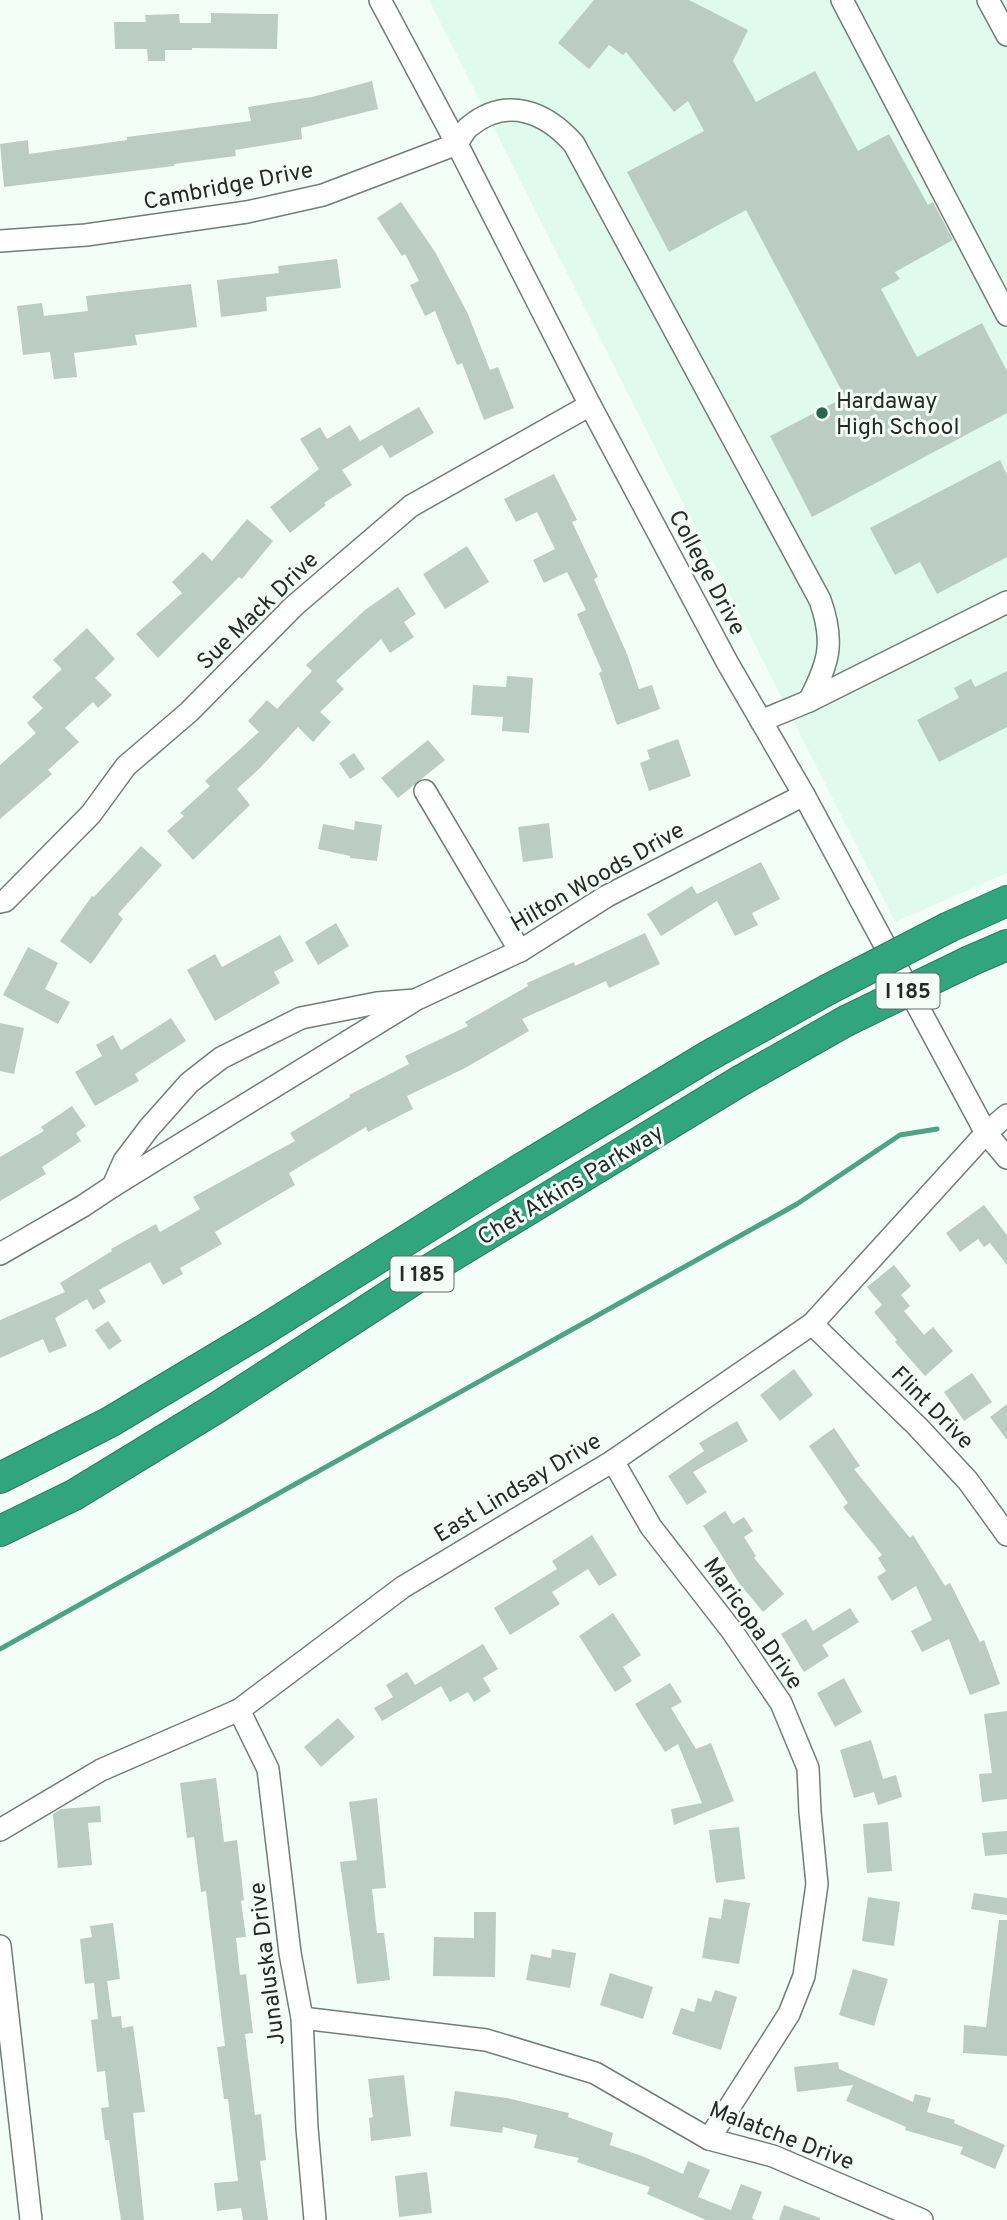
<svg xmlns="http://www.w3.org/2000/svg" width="1007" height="2220" font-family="Overpass,sans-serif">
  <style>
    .built { fill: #e1faee }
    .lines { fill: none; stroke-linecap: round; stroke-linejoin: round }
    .stream { stroke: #4ea383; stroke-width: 5 }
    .building { fill: #bbccc4 }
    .minor-casing { stroke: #6f7e77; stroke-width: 24 }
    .highway-casing { stroke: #2c7b60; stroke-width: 32 }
    .minor { stroke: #fff; stroke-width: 21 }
    .highway { stroke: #31a67e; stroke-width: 30 }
    .highway-bridge-casing { stroke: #2c7b60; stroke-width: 32; stroke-linecap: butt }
    .highway-bridge { stroke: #31a67e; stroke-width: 30 }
    .poi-dot { fill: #29644e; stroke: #f4fef9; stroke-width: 2.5 }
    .labels { text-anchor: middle; stroke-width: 6; stroke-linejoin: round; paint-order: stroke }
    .shield { fill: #f4fef9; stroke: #626a66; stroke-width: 2 }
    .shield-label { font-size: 21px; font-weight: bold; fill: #242b27 }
    .street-label { font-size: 23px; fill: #242b27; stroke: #f4fef9 }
    .poi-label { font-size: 23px; fill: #242b27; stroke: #f4fef9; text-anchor: start }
  </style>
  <rect width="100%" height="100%" fill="#f4fef9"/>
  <!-- built -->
  <path class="built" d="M429 0H1007V873L895 922Z"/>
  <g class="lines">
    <!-- stream -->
    <path class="stream" d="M0 1649 797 1204 900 1135 937 1129"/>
  </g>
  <!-- building -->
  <g class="building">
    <path d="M594 0H689L748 30 733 61 756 102 815 71 858 151 889 134 928 205 933 202 953 240 895 272 900 279 881 289 917 357 982 323 1007 371V413L812 517 770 436 845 397 746 210 669 252 627 172 704 131 688 101 674 112 626 52 623 55 609 45 589 69 558 43Z"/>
    <path d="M211 13 278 14 277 49 192 48V50H165V61H148L147 49H115L114 22H146L145 15 179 14 180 23H211Z"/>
    <path d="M372 81 378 109 301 128 302 139 235 150 236 156 174 164V166L4 187 0 144 28 140 29 154 127 140V137L251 121 248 107 312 97Z"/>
    <path d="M401 202 435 252 467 312 490 370 498 367 514 408 484 420 462 363 457 365 435 311 425 316 410 285 419 281 405 254 402 256 377 218Z"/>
    <path d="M337 259 341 288 266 297 267 311 221 317 217 280 279 273 278 266Z"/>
    <path d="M191 284 197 327 135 335 137 345 74 353 77 377 54 379 50 352 23 355 17 306 42 303 44 316 88 311 86 296Z"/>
    <path d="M419 407 434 433 390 458 382 445 342 470 352 485 324 503 326 505 290 533 270 507 319 469 300 439 320 427 327 439 350 425 360 441Z"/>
    <path d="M1000 460 1007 475V557L937 594 920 562 895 575 870 528Z"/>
    <path d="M554 474 577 520 572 522 598 577 594 579 627 654 639 689 652 685 660 709 617 725 599 673 602 671 577 614 586 610 567 572 544 583 533 560 555 549 537 512 516 522 504 499Z"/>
    <path d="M247 519 273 541 242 579 239 577 158 658 136 634 182 593 172 582 203 552 212 561Z"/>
    <path d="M467 546 489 582 445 609 423 574Z"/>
    <path d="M398 587 416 614 404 622 414 637 390 653 381 639 336 681 344 689 320 712 331 722 313 742 298 727 260 768 237 789 250 805 193 860 167 831 184 816 180 813 210 786 205 781 259 732 248 721 267 700 277 709 312 671 306 665 365 610Z"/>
    <path d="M87 628 115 659 95 678 112 695 98 708 93 702 65 728 79 742 48 770 52 774 0 819V765L36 733 27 723 43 708 32 697 62 669 53 660Z"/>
    <path d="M1007 671V727L939 762 917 720 959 698 954 688 971 679 975 687Z"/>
    <path d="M507 676 533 678 529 733 502 731 503 717 471 715 473 685 506 687Z"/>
    <path d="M678 739 691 776 649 791 640 763 650 759 647 750Z"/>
    <path d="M428 740 445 760 398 798 381 778Z"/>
    <path d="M354 753 365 769 350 779 339 763Z"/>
    <path d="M355 821 382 825 377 861 350 858V856L318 849 323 824 354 830Z"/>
    <path d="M549 823 553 858 523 862 518 827Z"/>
    <path d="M141 846 162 865 118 914 123 919 91 964 60 941 92 896 94 897Z"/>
    <path d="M761 862 780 899 752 913 758 925 735 936 717 901 661 936 647 914 692 886 697 894Z"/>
    <path d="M336 923 349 946 318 965 305 942Z"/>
    <path d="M645 933 660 964 609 988 606 981 522 1019 529 1031 465 1068 407 1096 413 1109 368 1132 366 1127 289 1173 295 1185 215 1232 222 1244 180 1268 183 1274 163 1285 150 1262 99 1290 106 1302 93 1310 87 1299 55 1318 67 1346 49 1353 43 1339 0 1358V1320L65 1292 60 1283 112 1251 111 1249 156 1224 160 1232 200 1209 193 1197 295 1141 290 1133 350 1097 349 1095 409 1064 405 1056 468 1026 465 1022 528 986 527 983 574 962 575 966Z"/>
    <path d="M280 935 294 961 274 972 280 983 215 1021 187 970 215 954 222 967Z"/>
    <path d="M28 947 58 963 45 989 70 1002 58 1024 3 995Z"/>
    <path d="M171 1018 186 1041 135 1074 139 1081 95 1106 75 1072 102 1056 96 1045 113 1035 121 1050Z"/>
    <path d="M0 1023 24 1028 14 1074 0 1071Z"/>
    <path d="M72 1106 86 1126 76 1133 81 1141 42 1167 46 1174 0 1201V1157L44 1131 41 1127Z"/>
    <path d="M984 1205 1007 1235V1265L990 1243 984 1247 978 1239 960 1252 946 1233Z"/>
    <path d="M894 1265 911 1286 901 1295 910 1306 904 1311 924 1335 933 1327 953 1351 925 1376 895 1342 897 1340 874 1312 882 1305 867 1287Z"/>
    <path d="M108 1321 122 1341 109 1350 95 1330Z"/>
    <path d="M794 1369 813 1395 780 1421 760 1395Z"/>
    <path d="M972 1373 992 1402 964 1421 944 1392Z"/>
    <path d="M1007 1404V1440L990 1417Z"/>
    <path d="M737 1421 748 1441 693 1472 707 1492 687 1505 668 1476 704 1451 699 1443Z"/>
    <path d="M834 1428 860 1466 854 1469 910 1538 913 1535 945 1586 950 1583 980 1642 984 1640 1000 1684 970 1695 949 1639 922 1652 911 1631 932 1620 916 1586 892 1601 877 1577 886 1571 878 1558 882 1555 843 1507 848 1503 809 1446Z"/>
    <path d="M725 1511 733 1524 744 1517 753 1531 744 1537 756 1556 754 1558 784 1594 763 1612 739 1583 703 1526Z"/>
    <path d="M592 1535 617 1575 599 1586 588 1569 552 1592 560 1604 510 1635 494 1608 557 1569 552 1561Z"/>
    <path d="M850 1608 859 1622 822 1645 829 1656 804 1672 781 1634 806 1619 813 1631Z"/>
    <path d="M613 1613 641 1655 623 1667 632 1681 615 1692 579 1636Z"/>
    <path d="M483 1644 498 1669 483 1678 491 1691 474 1702 468 1692 450 1702 441 1686 382 1721 374 1708 393 1697 386 1685 407 1672 415 1685Z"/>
    <path d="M844 1678 862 1712 835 1727 817 1693Z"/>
    <path d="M670 1683 682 1702 671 1708 696 1749 711 1743 734 1801 674 1825 671 1809 702 1803 678 1744 665 1752 635 1704Z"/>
    <path d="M1007 1711V1799L982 1802 979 1774 992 1773 984 1714Z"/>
    <path d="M338 1718 355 1737 321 1767 304 1747Z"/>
    <path d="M871 1740 883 1779 896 1775 902 1797 878 1805 874 1792 854 1798 840 1750Z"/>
    <path d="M216 1778 224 1842 237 1840 244 1900 241 1901 246 1937 236 1938 240 1975 246 1974 253 2033 245 2034 255 2115 261 2114 266 2160 260 2161 268 2220H243L241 2208 217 2211 214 2183 238 2181 228 2099H224L217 2047 225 2046 206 1891 201 1892 194 1837 187 1838 180 1783Z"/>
    <path d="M377 1798 386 1888 372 1889 377 1933H384L390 1980 357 1984 340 1862 357 1860 349 1802Z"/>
    <path d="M100 1806 101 1822 88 1823 92 1865 58 1868 53 1814 61 1809Z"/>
    <path d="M888 1822 892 1871 867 1873 863 1824Z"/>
    <path d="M739 1827 745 1879 716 1883 709 1830Z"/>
    <path d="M1007 1831V1854L985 1856 982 1833Z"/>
    <path d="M974 1893 1007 1898V1915L971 1909Z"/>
    <path d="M868 1897 900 1902 894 1946 862 1941Z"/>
    <path d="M724 1899 750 1903 739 1964 702 1958 709 1917 721 1919Z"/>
    <path d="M474 1912H496L495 1977 433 1976 434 1937 474 1938Z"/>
    <path d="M999 1920H1007V2056L963 2053 964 2025 986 2027Z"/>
    <path d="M113 1923 120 1979 107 1981 112 2017 121 2016 122 2028 133 2026 145 2112 133 2113 144 2220H121L109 2140H105L101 2108 109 2107 105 2071 97 2072 91 2020 98 2019 94 1983 85 1984 80 1939 92 1937 90 1926Z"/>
    <path d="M552 1949 576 1953 570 1988 526 1980 531 1954 551 1958Z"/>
    <path d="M853 1969 888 1979 874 2026 839 2015Z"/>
    <path d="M610 1973 653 1987 643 2019 600 2005Z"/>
    <path d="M715 1990 737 1997 721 2050 672 2034 681 2008 694 2012 698 1998 711 2002Z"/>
    <path d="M838 2062 839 2069 913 2102 915 2094 931 2098 927 2112 955 2120 954 2123 1005 2145 995 2169 960 2154 963 2147 905 2130 906 2127 846 2101 853 2085 797 2092 794 2067Z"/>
    <path d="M404 2075 411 2136 371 2141 369 2118 373 2117 368 2079Z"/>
    <path d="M455 2091 507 2098 569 2113 568 2117 613 2133 610 2145 642 2156 683 2174 688 2161 710 2170 698 2197 731 2210 741 2184 762 2192 752 2218 755 2220H706L647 2194 650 2187 577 2162 579 2158 534 2148 537 2135 503 2127 502 2133 450 2126Z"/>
    <path d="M427 2172 432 2213 399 2217 395 2176Z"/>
    <path d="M784 2205 820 2218V2220H779Z"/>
  </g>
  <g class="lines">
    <defs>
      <g id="minor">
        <path d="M380 0 457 144 590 405 727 662 804 795 986 1133 1007 1158"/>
        <path d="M842 0 1007 315"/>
        <path d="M988 0 1007 35"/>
        <path d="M0 241 86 235 247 212 323 195 457 144C461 138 464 130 470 126 507 96 546 112 574 144L820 600C835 642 829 663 809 701"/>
        <path d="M761 721 809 701 1007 602"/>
        <path d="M425 791 520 951"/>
        <path d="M0 902 5 901 91 814 126 766 189 712 294 606 411 506 590 405"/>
        <path d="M113 1186 412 1002"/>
        <path d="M0 1254 83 1206 113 1186 124 1161 149 1128 189 1083 221 1058 301 1018 377 1003 415 1000 520 951 607 896 804 795"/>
        <path d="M812 1324 918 1427 968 1481 1007 1535"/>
        <path d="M613 1461 651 1527 732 1631 781 1703 808 1768 810 1812 817 1884 804 1976 789 2014 709 2139"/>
        <path d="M239 1710 268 1769 290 1953 302 2018 307 2128 315 2220"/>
        <path d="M0 1830 101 1770 239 1710 403 1587 613 1461 812 1324 986 1133 1007 1115"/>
        <path d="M0 1946 31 2220"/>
        <path d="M302 2018 486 2040 595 2073 709 2139 773 2156 922 2220"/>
      </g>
      <g id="highway">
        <path d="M949 927 1007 901"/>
        <path d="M970 961 1007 945"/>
        <path d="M0 1478 110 1422 262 1331 496 1184 710 1055 827 990"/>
        <path d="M0 1531 74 1495 218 1407 424 1273 740 1081 846 1021"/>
      </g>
    </defs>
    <!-- minor casing -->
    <use href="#minor" class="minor-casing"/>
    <!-- highway casing -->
    <use href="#highway" class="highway-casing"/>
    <!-- minor -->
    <use href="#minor" class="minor"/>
    <!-- highway -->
    <use href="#highway" class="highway"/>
    <defs>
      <g id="highway-bridge">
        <path d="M827 990 949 927"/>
        <path d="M846 1021 970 961"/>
      </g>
    </defs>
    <!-- highway-bridge casing -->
    <use href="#highway-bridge" class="highway-bridge-casing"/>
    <!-- highway-bridge -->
    <use href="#highway-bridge" class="highway-bridge"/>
  </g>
  <!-- markers -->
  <circle class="poi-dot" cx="822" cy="413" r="7"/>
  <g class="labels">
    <!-- shield labels -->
    <g class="shield">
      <rect x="876.5" y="973.5" width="63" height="35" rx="5"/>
      <rect x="390.5" y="1256.5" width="63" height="35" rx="5"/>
    </g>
    <g class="shield-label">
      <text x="908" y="998">I 185</text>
      <text x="422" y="1281">I 185</text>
    </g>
    <!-- street labels -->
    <g class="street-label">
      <text transform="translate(228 185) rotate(-11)" y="8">Cambridge Drive</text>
      <text transform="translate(708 572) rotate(62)" y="8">College Drive</text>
      <text transform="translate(257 610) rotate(-44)" y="8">Sue Mack Drive</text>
      <text transform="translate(597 876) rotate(-30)" y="8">Hilton Woods Drive</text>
      <text transform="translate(570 1184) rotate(-31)" y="8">Chet Atkins Parkway</text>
      <text transform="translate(933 1407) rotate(45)" y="8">Flint Drive</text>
      <text transform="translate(517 1487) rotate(-31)" y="8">East Lindsay Drive</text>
      <text transform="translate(754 1623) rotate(55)" y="8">Maricopa Drive</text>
      <text transform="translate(266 1964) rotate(-97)" y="8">Junaluska Drive</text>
      <text transform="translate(782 2135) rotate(21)" y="8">Malatche Drive</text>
    </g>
    <!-- poi labels -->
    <g class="poi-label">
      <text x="836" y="408">Hardaway<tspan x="836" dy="26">High School</tspan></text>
    </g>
  </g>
</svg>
